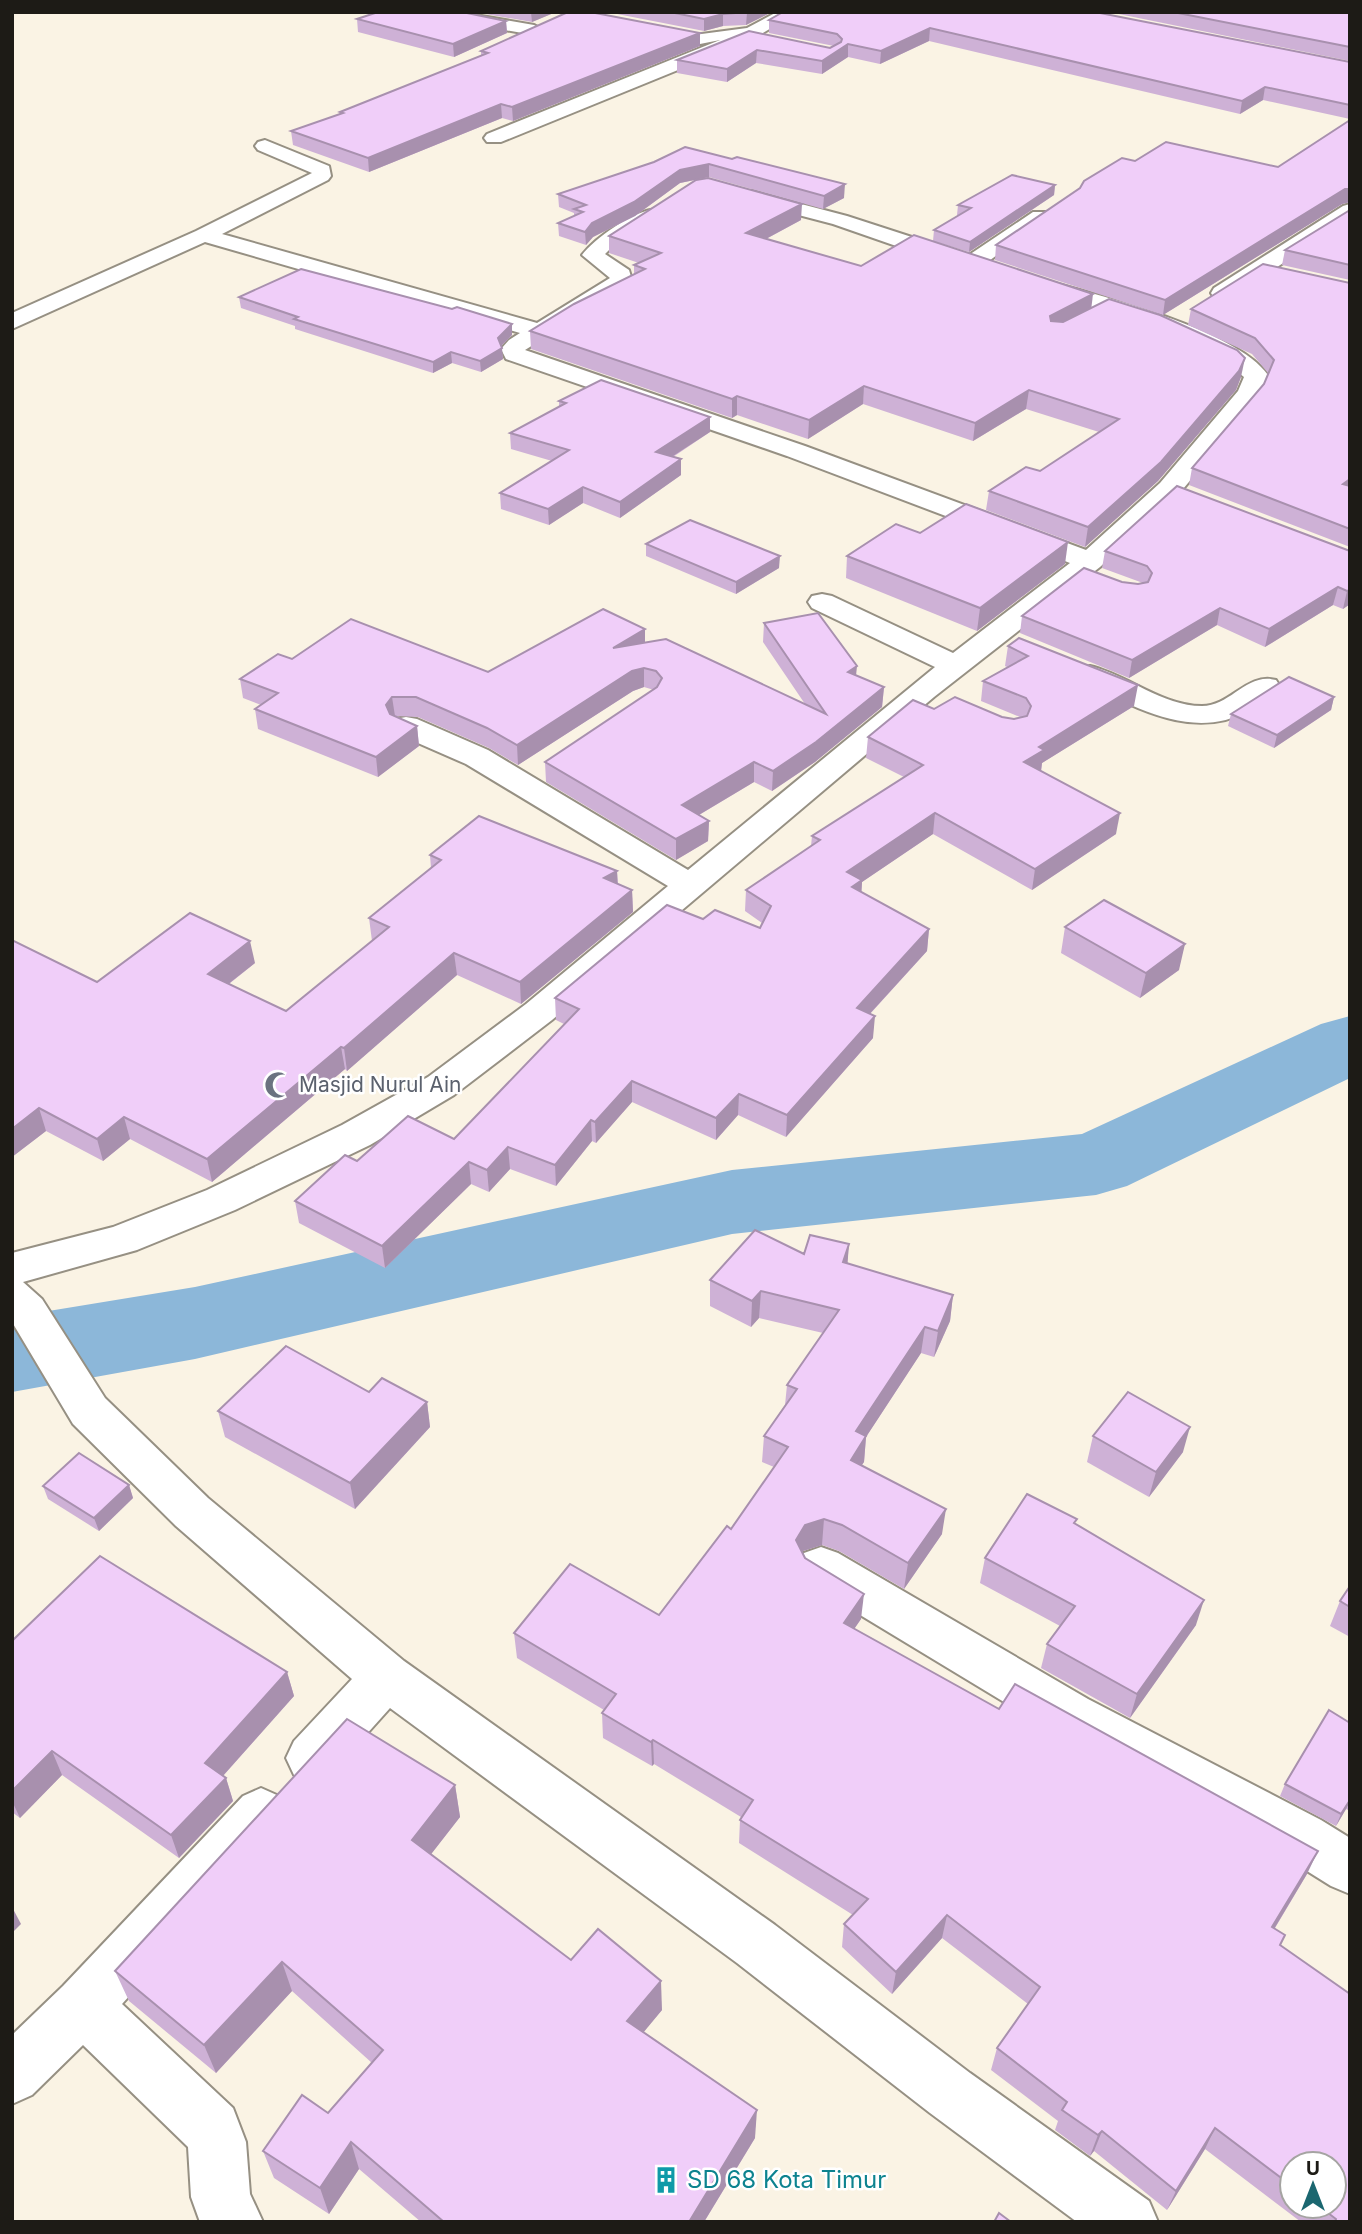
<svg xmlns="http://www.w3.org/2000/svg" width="1362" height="2234" font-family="Inter,sans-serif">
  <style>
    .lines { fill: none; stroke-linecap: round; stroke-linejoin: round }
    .river { fill: #8cb7d9; fill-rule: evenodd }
    .minor-casing { stroke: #969083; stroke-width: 4 }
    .minor { fill: #fff; fill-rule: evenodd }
    .wall { fill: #ceb1d6; fill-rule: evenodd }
    .shaded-wall { fill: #a890ae }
    .building { fill: #f0cef9; stroke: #a890ae; stroke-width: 2 }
    .labels { text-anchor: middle; stroke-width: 5; stroke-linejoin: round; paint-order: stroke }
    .worship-label { font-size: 21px; fill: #5b616d; stroke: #fff; text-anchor: start }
    .near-culture-label { font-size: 24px; fill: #0d838f; stroke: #fff; text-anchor: start }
  </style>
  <rect width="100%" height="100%" fill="#faf3e4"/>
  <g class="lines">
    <!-- river -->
    <path class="river" d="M1350 1016V1078L1127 1186 1096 1195 732 1234 195 1359 12 1392V1317L195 1287 732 1170 1082 1134 1321 1024Z"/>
    <defs>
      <g id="minor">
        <path d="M777 12H798L756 37 727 39 735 44 732 48 501 142H487L484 138 487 134 720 40 700 44 691 39 694 35 747 28Z"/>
        <path d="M470 14 534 25 543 30 534 35 464 23 462 19 464 15Z"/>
        <path d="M265 140 329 166 331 176 328 180 222 234 537 323 610 278 582 255C594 239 640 205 660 210L663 214 660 218 610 249 605 254 629 270 632 280 629 285 525 350 805 446 1086 550 1160 483 1238 391 1244 377C1187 329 1105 311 1035 292L1032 287 1035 282 1043 280C1097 294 1237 330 1268 375L1259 398 1178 495 1100 567 934 697 552 1020 454 1095 370 1145 235 1210 137 1250 23 1282 42 1299 105 1398 208 1498 404 1661 775 1925 970 2073 1149 2201 1158 2222H1077L930 2113 737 1963 390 1708 330 1775 312 1782 294 1775 286 1758 294 1741 352 1679 176 1526 73 1424 12 1322V1253L113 1227 207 1190 342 1125 428 1077 526 1004 668 886 466 764 395 733 391 726 395 719 406 717 417 719 488 750 688 870 935 667 812 608 808 602 812 596 822 594 832 596 953 653 1070 563 787 456 506 359 501 349 509 340 520 333 205 242 12 329V313L196 231 312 173 258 150 255 146 258 142Z"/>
        <path d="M752 191 847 216 961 253 963 259 1033 212H1047L1050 216 978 269H962L960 263H945L833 224 745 201 742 197 745 193Z"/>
        <path d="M1350 204V219L1230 298H1214L1211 293 1214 288 1343 206Z"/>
        <path d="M1090 666C1128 675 1162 706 1202 706 1231 706 1247 672 1276 680L1280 686C1273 696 1261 703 1250 710 1192 743 1133 705 1079 681L1075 675 1079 669Z"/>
        <path d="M821 1547 838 1553 1088 1699 1321 1820 1350 1838V1894L1331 1886 1283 1856 1052 1731 804 1581 797 1567 804 1553Z"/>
        <path d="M261 1788 279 1796 287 1813 279 1830 122 2004 233 2108 246 2142 250 2194 263 2222H200L191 2197 188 2147 83 2045 32 2095 12 2104V2035L63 1986 243 1796Z"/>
      </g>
    </defs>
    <!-- minor casing -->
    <use href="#minor" class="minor-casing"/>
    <!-- minor -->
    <use href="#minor" class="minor"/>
  </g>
  <!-- wall -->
  <g class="wall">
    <path d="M378 12H465L463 13 506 21 507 33 454 57 358 32 357 19Z"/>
    <path d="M474 12H556L532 22Z"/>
    <path d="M607 12H772L746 25 723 26 704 31Z"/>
    <path d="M783 12 1350 62V119L1263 100 1240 114 929 41 880 64 848 57 822 74 756 63 727 82 677 73V60L749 31 830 48 834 46 769 33V20Z"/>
    <path d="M1109 12H1350V61Z"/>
    <path d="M700 33V46L513 121 502 118 369 172 293 145 291 131 340 114V112L481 56V51Z"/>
    <path d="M1350 120V202L1342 204 1163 315 995 260 996 245 1135 161 1278 167Z"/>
    <path d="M685 147 844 198 823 209 709 177 680 183 635 216 593 237 586 245 559 236 558 223 574 216V213L559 207 558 194 654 162Z"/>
    <path d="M1055 185 1054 195 969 252 933 241 934 230 959 216 957 215 958 205Z"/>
    <path d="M1350 210V280L1282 265 1285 250Z"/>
    <path d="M801 220 766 239 861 266 1091 308 1241 377 1236 390 1158 481 1085 547 986 510 989 491 1040 471 1099 432 1026 409 973 441 863 404 808 439 737 415 732 418 531 349 530 331 634 274V265L639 263 609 253V236Z"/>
    <path d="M1350 283V547L1189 485 1192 468 1264 384 1268 373 1252 354 1188 325 1191 309Z"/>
    <path d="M239 297 512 335 501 346 503 359 481 372 452 363 433 373 295 329V326L241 308Z"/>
    <path d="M559 401 710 417V432L673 457 681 475 620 518 583 503 549 525 501 509 500 493 552 461 511 449 510 433 559 407Z"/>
    <path d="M646 544 779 568 736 594 646 556Z"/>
    <path d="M1105 551H1350V604L1343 609 1333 605 1265 647 1217 625 1129 678 1020 633 1022 616 1122 582 1138 584 1143 583 1102 568Z"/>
    <path d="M847 556 1065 564 977 631 846 578Z"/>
    <path d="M764 623 856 675 884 687 882 707 815 762 772 791 754 782 699 815 709 821 708 841 676 860 546 782 545 762 654 690 644 687 633 691 518 765 489 748 418 717 395 716 417 726 419 746 378 777 258 729 255 709 261 705 243 698 240 679 292 659 488 672 645 643 805 704 763 642Z"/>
    <path d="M1008 646 1134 706 1042 763 1041 771 1116 834 1032 890 933 834 862 882 861 893 929 929 927 951 870 1014 873 1038 786 1137 738 1115 716 1140 632 1102 596 1143 592 1141 556 1186 510 1169 489 1192 471 1184 385 1268 299 1223 295 1201 357 1161 454 1139 564 1024 556 1020 555 998 703 919 760 928 762 923 745 911 746 890 811 846 812 836 904 777 866 758 868 737 934 709 1014 719 1020 717 981 701 983 681 1007 667 1005 666Z"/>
    <path d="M1334 697 1331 710 1274 748 1228 726 1231 714Z"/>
    <path d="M430 855 617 871 618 884 632 890 633 912 521 1004 457 975 347 1071 345 1069 212 1182 130 1139 103 1161 46 1131 12 1157V940L97 982 255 963 229 984 286 1011 372 941 369 918 431 868Z"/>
    <path d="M1065 927 1179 970 1140 998 1061 953Z"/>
    <path d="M849 1244 847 1264 953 1295 950 1321 934 1357 921 1353 866 1437 864 1462 861 1465 942 1534 904 1589 839 1551 822 1545 803 1551 802 1553 805 1558 861 1619 854 1629 999 1709 1307 1874 1275 1928 1281 1946 1350 2222H1301L1205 2149 1167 2210 1094 2151 1090 2156 1055 2130 1058 2121 991 2070 997 2048 1028 2004 942 1938 892 1994 842 1947 844 1924 853 1915 739 1843 740 1820 741 1817 654 1764 652 1766 603 1738 602 1713 604 1710 517 1658 514 1633 659 1615 731 1529 774 1467 762 1462 764 1436 785 1405 787 1385 823 1333 759 1318 751 1327 710 1306V1280L804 1254ZM1292 2164 1334 2206H1292Z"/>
    <path d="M369 1392 427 1402 430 1427 355 1509 225 1437 218 1411Z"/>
    <path d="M1093 1436 1183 1452 1149 1497 1087 1462Z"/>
    <path d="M129 1485 133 1498 99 1531 48 1499 43 1486Z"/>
    <path d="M1076 1524 1196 1625 1130 1718 1041 1668 1047 1644 1060 1626 980 1583 985 1558Z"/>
    <path d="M1350 1586V1637L1330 1626 1340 1601Z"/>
    <path d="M12 1641 287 1672 294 1696 223 1776 226 1778 233 1801 179 1858 62 1775 20 1818 12 1812Z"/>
    <path d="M1350 1723V1811L1346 1809 1336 1826 1280 1796 1285 1784Z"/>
    <path d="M455 1785 460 1817 431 1854 571 1960 662 2010 643 2032 755 2138 704 2222H421L359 2169 329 2214 274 2178 263 2151 328 2113 372 2063 292 1991 216 2073 129 2001 115 1971Z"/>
  </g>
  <!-- shaded-wall -->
  <g class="shaded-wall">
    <path d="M531 12H556L532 22Z"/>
    <path d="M748 12H772L746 25 747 13Z"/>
    <path d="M723 14V26L704 31V19Z"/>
    <path d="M506 21 507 33 454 57 453 44Z"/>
    <path d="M930 28 929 41 880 64 881 51Z"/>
    <path d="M700 33V46L513 121 512 107Z"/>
    <path d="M848 44V57L822 74V61Z"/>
    <path d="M757 50 756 63 727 82V69Z"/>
    <path d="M1265 87 1263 100 1240 114 1242 101Z"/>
    <path d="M501 104 502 118 369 172 368 158Z"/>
    <path d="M709 164V177L680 183 635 216 593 237 586 245 585 232 592 223 680 170Z"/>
    <path d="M845 184 844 198 823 209 824 196Z"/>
    <path d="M1055 185 1054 195 969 252 970 242Z"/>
    <path d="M1345 189H1350V202L1342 204 1163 315 1165 300Z"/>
    <path d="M802 204 801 220 745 250 746 233Z"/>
    <path d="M1093 294 1091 311 1048 334 1050 316Z"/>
    <path d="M512 324V335L498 349V338Z"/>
    <path d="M502 348 503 359 481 372 480 361Z"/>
    <path d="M451 352 452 363 433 373V362Z"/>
    <path d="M1245 358 1241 377 1236 390 1158 481 1085 547 1088 527Z"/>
    <path d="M864 386 863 404 808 439 809 420Z"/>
    <path d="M1029 390 1026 409 973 441 975 423Z"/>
    <path d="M737 396V415L732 418V399Z"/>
    <path d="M710 417V432L656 467V452Z"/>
    <path d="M681 459V475L620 518V502Z"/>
    <path d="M1350 479V493L1343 484Z"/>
    <path d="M583 487V503L549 525 548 509Z"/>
    <path d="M1068 542 1065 564 977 631 980 608Z"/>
    <path d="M780 556 779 568 736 594V582Z"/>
    <path d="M1338 587 1333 605 1265 647 1269 629Z"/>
    <path d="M1350 590V604L1343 609 1347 591Z"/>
    <path d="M1220 608 1217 625 1129 678 1132 660Z"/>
    <path d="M645 629V649L613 648Z"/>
    <path d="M857 666 855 686 848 672Z"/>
    <path d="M644 668V687L633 691 518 765 517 745 632 671Z"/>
    <path d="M1138 685 1134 706 1042 763 1041 771 1021 783 1024 762 1039 747Z"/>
    <path d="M884 687 882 707 815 762 772 791 773 771Z"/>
    <path d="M392 697 395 716 389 725 386 705Z"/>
    <path d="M1334 697 1331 710 1274 748 1277 735Z"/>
    <path d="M417 726 419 746 378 777 376 757Z"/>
    <path d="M754 762V782L682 825V805Z"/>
    <path d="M935 813 933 834 862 882 861 901 850 909 847 872Z"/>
    <path d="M1120 813 1116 834 1032 890 1035 869Z"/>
    <path d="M709 821 708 841 676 860V839Z"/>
    <path d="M617 871 618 893 604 878Z"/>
    <path d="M632 890 633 912 521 1004 520 982Z"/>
    <path d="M929 929 927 951 855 1030 857 1008Z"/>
    <path d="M250 941 255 963 213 996 208 974Z"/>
    <path d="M1185 944 1179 970 1140 998 1146 973Z"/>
    <path d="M454 953 457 975 347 1071 344 1048Z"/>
    <path d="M875 1016 873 1038 786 1137 787 1115Z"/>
    <path d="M341 1047 345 1069 212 1182 207 1159Z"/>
    <path d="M632 1081V1102L596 1143 595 1122Z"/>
    <path d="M739 1094 738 1115 716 1140V1118Z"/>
    <path d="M39 1108 46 1131 12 1157V1129Z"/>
    <path d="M124 1117 130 1139 103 1161 97 1139Z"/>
    <path d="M591 1120 592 1141 556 1186 555 1165Z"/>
    <path d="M508 1147 510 1169 489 1192 487 1170Z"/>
    <path d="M469 1162 471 1184 385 1268 382 1246Z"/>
    <path d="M849 1244 847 1270 843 1262Z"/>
    <path d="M761 1291 759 1318 751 1327 752 1301Z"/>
    <path d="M953 1295 950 1321 934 1357 938 1331Z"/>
    <path d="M925 1327 921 1353 866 1437 864 1462 848 1486 851 1460 856 1431Z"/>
    <path d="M427 1402 430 1427 355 1509 350 1483Z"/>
    <path d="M1190 1427 1183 1452 1149 1497 1156 1472Z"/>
    <path d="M129 1485 133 1498 99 1531 94 1518Z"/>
    <path d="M946 1509 942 1534 904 1589 908 1563Z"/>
    <path d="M824 1519 822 1545 803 1551 795 1566 796 1540 805 1525Z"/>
    <path d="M864 1594 861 1619 841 1648 844 1623Z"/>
    <path d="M1204 1600 1196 1625 1130 1718 1137 1694Z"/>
    <path d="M287 1672 294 1696 213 1787 205 1763Z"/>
    <path d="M653 1740 654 1764 652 1766 651 1742Z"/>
    <path d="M52 1751 62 1775 20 1818 12 1801V1791Z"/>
    <path d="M226 1778 233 1801 179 1858 171 1835Z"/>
    <path d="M455 1785 460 1817 418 1871 412 1840Z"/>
    <path d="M1350 1801 1346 1809 1336 1826 1341 1814Z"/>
    <path d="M1318 1851 1307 1874 1262 1949 1272 1927Z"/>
    <path d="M12 1907 21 1924 12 1933Z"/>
    <path d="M947 1915 942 1938 892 1994 896 1972Z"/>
    <path d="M282 1962 292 1991 216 2073 204 2045Z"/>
    <path d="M661 1981 662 2010 629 2050 627 2021Z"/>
    <path d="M757 2110 755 2138 704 2222H689Z"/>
    <path d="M1215 2128 1205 2149 1167 2210 1176 2191Z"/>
    <path d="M1102 2131 1094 2151 1090 2156 1098 2135Z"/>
    <path d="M351 2142 359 2169 329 2214 320 2188Z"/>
  </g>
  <!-- building -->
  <g class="building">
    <path d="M378 12H462L506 21 453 44 357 19Z"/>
    <path d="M568 12H590L700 33 512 107 501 104 368 158 291 131 343 113 340 112 488 53 481 51Z"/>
    <path d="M670 12H748L723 14 704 19Z"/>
    <path d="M783 12H1095L1350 62V105L1265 87 1242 101 930 28 881 51 848 44 822 61 757 50 727 69 677 60 749 31 830 48 841 42 842 39 837 34 769 20Z"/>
    <path d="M1173 12H1350V47Z"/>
    <path d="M1350 120V189H1345L1165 300 996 245 1080 188 1084 181 1122 158 1135 161 1166 142 1278 167Z"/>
    <path d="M685 147 732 159 737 157 845 184 824 196 709 164 680 170 634 202 592 223 585 232 558 223 583 212 574 209 586 205 558 194 654 162Z"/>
    <path d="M1012 175 1055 185 970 242 934 230 971 208 958 205Z"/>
    <path d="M708 178 802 204 746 233 861 266 914 235 1093 294 1050 316 1051 321 1063 322 1109 299 1160 315 1237 350 1245 358 1239 371 1161 462 1088 527 989 491 1026 467 1040 471 1119 419 1029 390 975 423 864 386 809 420 737 396 732 399 530 331 574 304 645 269 634 265 661 253 609 236 696 180Z"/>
    <path d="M1350 210V265L1285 250Z"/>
    <path d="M1263 264 1350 283V479L1343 484 1350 486V529L1192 468 1264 384 1274 360 1255 338 1191 309Z"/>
    <path d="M301 269 452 309 457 307 512 324 498 338 502 348 480 361 451 352 433 362 294 319 298 317 239 297Z"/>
    <path d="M601 380 710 417 656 452 681 459 620 502 583 487 548 509 500 493 569 450 510 433 566 403 559 401Z"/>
    <path d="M1177 486 1350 551V590L1347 591 1338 587 1269 629 1220 608 1132 660 1022 616 1084 568 1122 582 1138 584 1148 582 1152 573 1147 566 1105 551Z"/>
    <path d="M966 504 1068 542 980 608 847 556 896 524 920 533Z"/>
    <path d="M690 520 780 556 736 582 646 544Z"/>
    <path d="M603 609 645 629 613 648 666 639 826 714 764 623 818 613 857 666 848 672 884 687 816 742 773 771 754 762 682 805 709 821 676 839 545 762 657 687 662 678 656 671 644 668 632 671 517 745 487 728 416 697H392L386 705 390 714 417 726 376 757 255 709 278 693 240 679 278 654 292 659 351 619 488 672Z"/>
    <path d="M1019 638 1138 685 1039 747 1044 750 1024 762 1120 813 1035 869 935 813 847 872 862 880 852 887 929 929 857 1008 875 1016 787 1115 739 1094 716 1118 632 1081 595 1122 591 1120 555 1165 508 1147 487 1170 469 1162 382 1246 295 1201 345 1155 357 1161 408 1116 454 1139 579 1009 555 998 667 905 703 919 715 910 760 928 771 906 746 890 820 840 812 836 923 765 868 737 913 700 934 709 955 697 1002 717 1014 719 1027 716 1031 706 1026 698 983 681 1028 656 1008 646Z"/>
    <path d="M1289 677 1334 697 1277 735 1231 714Z"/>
    <path d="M479 816 617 871 604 878 632 890 520 982 454 953 344 1048 341 1047 207 1159 124 1117 97 1139 39 1108 12 1129V940L97 982 190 913 250 941 208 974 286 1011 389 927 369 918 441 860 430 855Z"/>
    <path d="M1104 900 1185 944 1146 973 1065 927Z"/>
    <path d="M755 1230 804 1254 810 1235 849 1244 843 1262 953 1295 938 1331 925 1327 856 1431 866 1436 851 1460 946 1509 908 1563 842 1525 824 1519 805 1525 796 1540 805 1558 864 1594 844 1623 999 1709 1015 1684 1318 1851 1272 1927 1285 1935 1280 1945 1350 1994V2222H1335L1336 2219 1319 2206H1334V2164H1292V2186L1215 2128 1176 2191 1102 2131 1098 2135 1062 2110 1067 2102 997 2048 1040 1987 947 1915 896 1972 844 1924 868 1899 740 1820 753 1800 653 1740 651 1742 602 1713 616 1694 514 1633 570 1564 659 1615 727 1526 731 1529 788 1447 764 1436 797 1389 787 1385 839 1310 761 1291 752 1301 710 1280Z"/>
    <path d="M286 1346 369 1392 382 1378 427 1402 350 1483 218 1411Z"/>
    <path d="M1128 1392 1190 1427 1156 1472 1093 1436Z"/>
    <path d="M79 1453 129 1485 94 1518 43 1486Z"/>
    <path d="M1027 1494 1077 1519 1074 1523 1204 1600 1137 1694 1047 1644 1075 1606 985 1558Z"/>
    <path d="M100 1556 287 1672 205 1763 226 1778 171 1835 52 1751 12 1791V1641Z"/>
    <path d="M1350 1586V1607L1340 1601Z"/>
    <path d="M1329 1710 1350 1723V1800L1341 1814 1285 1784Z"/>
    <path d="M347 1719 455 1785 412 1840 571 1960 598 1929 661 1981 627 2021 757 2110 689 2222H444L351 2142 320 2188 263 2151 302 2095 328 2113 383 2050 282 1962 204 2045 115 1971Z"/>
    <path d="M999 2213 1011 2222H994Z"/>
  </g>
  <!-- icons -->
  <defs>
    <symbol id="mosque-bare" viewBox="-9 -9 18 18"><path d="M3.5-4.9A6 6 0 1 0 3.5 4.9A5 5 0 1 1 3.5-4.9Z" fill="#6b7280" stroke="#fff" stroke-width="2.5" paint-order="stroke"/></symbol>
    <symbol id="building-bare" viewBox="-9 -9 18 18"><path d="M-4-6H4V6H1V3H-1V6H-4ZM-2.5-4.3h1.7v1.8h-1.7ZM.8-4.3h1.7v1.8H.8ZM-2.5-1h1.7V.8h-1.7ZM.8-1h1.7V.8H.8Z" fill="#0f9aa8" stroke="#fff" stroke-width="2.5" paint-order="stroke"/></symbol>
  </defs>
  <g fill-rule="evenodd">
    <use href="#mosque-bare" x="259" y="1066" width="38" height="38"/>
    <use href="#building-bare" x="647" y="2161" width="38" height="38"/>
  </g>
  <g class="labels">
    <!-- worship labels -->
    <g class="worship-label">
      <text x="299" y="1092">Masjid Nurul Ain</text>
    </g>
    <!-- near-culture labels -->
    <g class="near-culture-label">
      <text x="687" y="2188">SD 68 Kota Timur</text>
    </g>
  </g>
  <!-- border -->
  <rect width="1362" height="2234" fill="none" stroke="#1d1b16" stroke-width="28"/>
  <!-- north arrow -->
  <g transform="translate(1313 2185)"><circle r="33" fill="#ffffff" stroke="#a5a4a2" stroke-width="2"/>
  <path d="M0-5L12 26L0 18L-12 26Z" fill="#1b6770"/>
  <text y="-10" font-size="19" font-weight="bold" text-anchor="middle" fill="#1d1b16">U</text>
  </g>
</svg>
